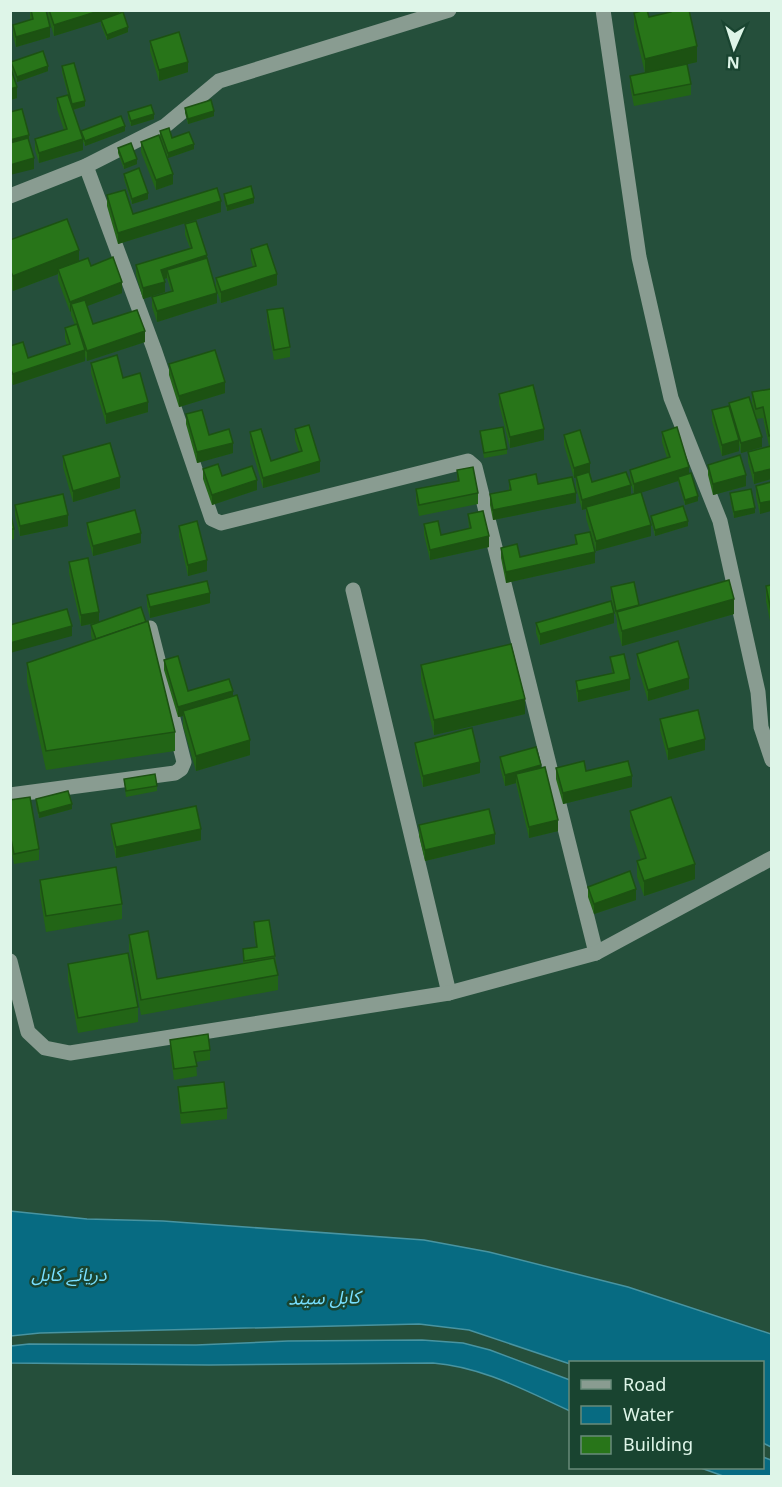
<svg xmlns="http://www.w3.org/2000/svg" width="782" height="1487" font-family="'Noto Sans','Noto Sans Arabic',sans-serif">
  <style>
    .water { fill: #076b82; stroke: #4894a1; stroke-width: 1.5 }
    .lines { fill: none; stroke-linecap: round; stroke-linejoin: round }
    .minor { stroke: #899c91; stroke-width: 15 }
    .wall { fill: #226516 }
    .shaded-wall { fill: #1c5212 }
    .building { fill: #287519; stroke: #1c5212; stroke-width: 1.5 }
    .labels { text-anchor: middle; stroke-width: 5; stroke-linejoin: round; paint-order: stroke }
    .water-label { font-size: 18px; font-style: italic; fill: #78dfff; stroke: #194430 }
  </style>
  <rect width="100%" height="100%" fill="#254f3b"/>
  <!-- water -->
  <g class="water">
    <path d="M10 1211 87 1219 163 1221 424 1240 489 1252 628 1287 771 1334V1447L763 1443 762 1362 570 1364 469 1330 419 1324 40 1333 11 1336Z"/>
    <path d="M422 1340 463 1343 490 1350 570 1380V1411C526 1391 483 1367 433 1363L209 1365 11 1363V1346L29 1344 196 1345 288 1341Z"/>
    <path d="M763 1457 771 1460V1476H723L701 1468H762Z"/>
  </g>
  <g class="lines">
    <!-- minor -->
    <g class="minor">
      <path d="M603 10 639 257 671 398 720 521 758 692 761 727 772 760"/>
      <path d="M86 166 154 349 212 519 221 523 468 461 475 467 596 953"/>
      <path d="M10 196 86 166 165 126 219 81 449 10"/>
      <path d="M353 590 449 993"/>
      <path d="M10 795 175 773 181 769 184 762 150 628"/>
      <path d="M10 961 28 1032 45 1048 70 1053 449 993 596 953 772 858"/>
    </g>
  </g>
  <!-- wall -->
  <g class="wall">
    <path d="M30 10H46L50 37 16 47 13 35V25L30 20Z"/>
    <path d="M48 10H119V13L128 32 107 40 101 25V21L54 36 48 16Z"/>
    <path d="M670 10H689L697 62 683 65 691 84V95L634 106 630 86V76L645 73 634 28V13L649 17 670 12Z"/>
    <path d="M150 41 188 72 159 81 150 51Z"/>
    <path d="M10 61 11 67V62L48 71 17 82 12 69 17 98 10 100Z"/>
    <path d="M62 66 85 106 73 110 81 136V131H125L85 146 82 139 83 150 39 163 35 150V139L64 130 57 109V98L68 95 62 72Z"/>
    <path d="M185 108 214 116 188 124 185 113Z"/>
    <path d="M128 112 154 119 131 126 128 118Z"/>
    <path d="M160 131 172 138 194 149 168 158 160 137Z"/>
    <path d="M141 142 173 184 156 190 141 152Z"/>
    <path d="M118 148 137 164 124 169 118 153Z"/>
    <path d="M124 174 148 199 132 204 124 179Z"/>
    <path d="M224 194 254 203 227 211 224 199Z"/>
    <path d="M107 195 133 214 221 212 118 244 107 206Z"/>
    <path d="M185 224 207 258 217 303 157 322 152 307V297L171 291 167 278 164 279 165 292 143 299 136 275V265L190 248 185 235Z"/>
    <path d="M10 240 91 266 122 293 87 306 93 324 145 342 87 361 85 356V361L13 385 10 378V346L28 358 67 345 65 339V328L75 325 71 315V311L70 312 58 280V274L13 291 10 285Z"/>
    <path d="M251 249 277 285 221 303 216 289V278L253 267 251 260Z"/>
    <path d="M267 310 290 347V357L274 360 267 321Z"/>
    <path d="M91 363 123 378 148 412 106 424 91 373Z"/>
    <path d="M169 364 225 393 179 407 169 375Z"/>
    <path d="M771 389V445L769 446 763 418 756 419 762 447 741 453 739 444V451L722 456 712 421V410L729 408V403L755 414 752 403V392Z"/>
    <path d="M499 394 544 440 510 448 499 404Z"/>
    <path d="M186 414 209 435 233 453 197 463 186 424Z"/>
    <path d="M295 429 320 472 263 488 250 443V432L271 461 299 452 295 440Z"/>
    <path d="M480 431 507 449V454L484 458Z"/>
    <path d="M662 432 689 474 698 501 685 505 678 481 641 492 651 536 596 551 586 518V509L582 510 576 487V478H574L564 445V435L590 473 592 482 631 495 634 494 630 480V470L667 458 662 442Z"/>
    <path d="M771 446V479L754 484 748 462V452Z"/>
    <path d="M63 456 120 488 73 502 63 467Z"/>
    <path d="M708 465 746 486 713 495 708 475Z"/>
    <path d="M203 469 222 476 257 490 212 505 203 479Z"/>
    <path d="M457 470 478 493V504L419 516 416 500V489L457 481Z"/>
    <path d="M509 480 538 484 576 503 493 520 490 505V494L509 490Z"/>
    <path d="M771 482 760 514 756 497V486Z"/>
    <path d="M730 493 755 513 734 518 730 498Z"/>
    <path d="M15 505 68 526 20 536 15 515Z"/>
    <path d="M10 511 14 529V539L10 540Z"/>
    <path d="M468 514 489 547 430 560 424 535V524L441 535 469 529Z"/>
    <path d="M651 516 688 526 655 536 651 521Z"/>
    <path d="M87 523 141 543 93 556 87 534Z"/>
    <path d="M179 526 207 571 188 576 179 536Z"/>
    <path d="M575 535 595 563 506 583 501 558V548L520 557 575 544Z"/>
    <path d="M69 562 99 622 175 732V751L46 770 27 682V663L92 640 91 635V625L96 623 81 626 69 573Z"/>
    <path d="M771 585V626L766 601V586Z"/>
    <path d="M611 587 639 605 734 614 622 646 617 627V621L611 598Z"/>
    <path d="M147 595 210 603 150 618 147 606Z"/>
    <path d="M536 623H614L540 645 536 633Z"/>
    <path d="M637 654 689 689 648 701 637 664Z"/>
    <path d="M610 657 630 690 578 702 576 692V681L612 673Z"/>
    <path d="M164 660 188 691 233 696 250 755 196 771 183 726V716L178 717 164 670Z"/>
    <path d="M421 665 525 714 434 735 421 680Z"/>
    <path d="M660 719 705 750 668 760 660 730Z"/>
    <path d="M415 743 480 773 423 787 415 753Z"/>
    <path d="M500 757 541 768 558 831 529 838 516 783 505 786 500 767Z"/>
    <path d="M556 768 586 771 632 787 563 804 556 779Z"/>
    <path d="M124 779 157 786V791L126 797Z"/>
    <path d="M36 799 72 809 39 818 36 805Z"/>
    <path d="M10 800 39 849V860L14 864 10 844Z"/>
    <path d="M630 811 695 879 644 896 637 877V861L641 860 630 826Z"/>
    <path d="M111 824 201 840 116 858 111 834Z"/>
    <path d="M419 825 495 844 425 861 419 836Z"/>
    <path d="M40 880 122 904V919L46 932 40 895Z"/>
    <path d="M588 887 636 900 594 914 588 897Z"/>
    <path d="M254 922 275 956 278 975V990L141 1015 129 950V935L157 979 243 964V949L256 947 254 933Z"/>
    <path d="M68 964 138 1007V1022L78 1033 68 979Z"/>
    <path d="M170 1040 210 1050V1060L196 1062 197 1076 174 1080 170 1050Z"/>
    <path d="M178 1087 227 1108V1119L181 1124 178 1098Z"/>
  </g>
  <!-- shaded-wall -->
  <g class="shaded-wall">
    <path d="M102 10H119V16L54 36V25Z"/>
    <path d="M50 27V37L16 47V37Z"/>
    <path d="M128 27V32L107 40V35Z"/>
    <path d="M10 32H12V42L10 43Z"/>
    <path d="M697 46V62L645 74V59Z"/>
    <path d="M188 62V72L159 81V70Z"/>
    <path d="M48 66V71L17 82V77Z"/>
    <path d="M17 87V98L10 100V89Z"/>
    <path d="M85 101V106L72 110V104Z"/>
    <path d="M214 111V116L188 124V119Z"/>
    <path d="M154 114V119L131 126V121Z"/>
    <path d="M125 126V131L85 146V141Z"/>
    <path d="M29 135V145L10 150V140Z"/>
    <path d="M83 139V150L39 163V153Z"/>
    <path d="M194 144V149L168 158V153Z"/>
    <path d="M34 158V169L10 175V165Z"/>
    <path d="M137 159V164L124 169V164Z"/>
    <path d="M173 174V184L156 190V180Z"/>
    <path d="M148 193V199L132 204V199Z"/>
    <path d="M254 198V203L227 211V206Z"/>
    <path d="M221 201V212L118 244V233Z"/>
    <path d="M79 250V266L58 269V274L13 291V276Z"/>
    <path d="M207 255V266L167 270V278L161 280V270Z"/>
    <path d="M277 274V285L221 303V292Z"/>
    <path d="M122 282V293L74 311 71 304V311L70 312V302Z"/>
    <path d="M165 282V292L143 299V288Z"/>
    <path d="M217 293V303L157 322V311Z"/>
    <path d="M145 331V342L87 361V351Z"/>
    <path d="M85 350V361L13 385V374Z"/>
    <path d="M225 382V393L179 407V396Z"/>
    <path d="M148 402V412L106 424V414Z"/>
    <path d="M544 429V440L510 448V437Z"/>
    <path d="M762 437V447L741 453V443Z"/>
    <path d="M739 440V451L722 456V445Z"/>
    <path d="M233 443V453L197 463V452Z"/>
    <path d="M320 461V472L263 488V478Z"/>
    <path d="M590 463V474L574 478V468Z"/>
    <path d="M689 467V477H678V481L634 495V484Z"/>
    <path d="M771 469V479L754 484V473Z"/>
    <path d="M746 475V486L713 495V484Z"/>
    <path d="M120 477V488L73 502V491Z"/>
    <path d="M257 480V490L212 505V495Z"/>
    <path d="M631 485V496L582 510V500Z"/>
    <path d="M576 493V503L493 520V510Z"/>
    <path d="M698 496V501L685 505V500Z"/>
    <path d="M771 501V511L760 514V503Z"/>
    <path d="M755 508V513L734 518V512Z"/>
    <path d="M68 515V526L20 536V526Z"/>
    <path d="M688 521V526L655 536V530Z"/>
    <path d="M651 525V536L596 551V541Z"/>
    <path d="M141 533V543L93 556V546Z"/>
    <path d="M489 536V547L430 560V550Z"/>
    <path d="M595 552V563L506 583V572Z"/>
    <path d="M207 560V571L188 576V565Z"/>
    <path d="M210 593V603L150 618V607Z"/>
    <path d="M734 599V614L622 646V631Z"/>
    <path d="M99 612V622L81 626V615Z"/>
    <path d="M614 613V623L540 645V634Z"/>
    <path d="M72 626V636L10 653V643Z"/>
    <path d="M689 678V689L648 701V690Z"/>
    <path d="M630 679V690L578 702V691Z"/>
    <path d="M233 691V702L183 711V716L178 717V707Z"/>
    <path d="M525 699V714L434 735V720Z"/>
    <path d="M705 739V750L668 760V749Z"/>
    <path d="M250 740V755L196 771V756Z"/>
    <path d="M480 762V773L423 787V776Z"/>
    <path d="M541 765V776L516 774V783L505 786V775Z"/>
    <path d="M632 776V787L563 804V793Z"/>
    <path d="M72 804V809L39 818V813Z"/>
    <path d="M558 820V831L529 838V827Z"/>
    <path d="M201 829V840L116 858V847Z"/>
    <path d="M495 834V844L425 861V850Z"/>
    <path d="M695 864V879L644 896V881Z"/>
    <path d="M636 889V900L594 914V904Z"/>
  </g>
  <!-- building -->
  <g class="building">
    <path d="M31 10H46L50 27 16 37 13 25 33 19Z"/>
    <path d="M49 10H102L54 25Z"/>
    <path d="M645 10H647L649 17 671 12V10H689L697 46 645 59 634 13Z"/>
    <path d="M123 12 128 27 107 35 101 20Z"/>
    <path d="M179 32 188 62 159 70 150 41Z"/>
    <path d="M43 51 48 66 17 77 11 62Z"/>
    <path d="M74 63 85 101 72 104 62 66Z"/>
    <path d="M687 64 691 84 634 95 630 76Z"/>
    <path d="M10 66 17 87 10 89Z"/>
    <path d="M68 95 83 139 39 153 35 139 67 129 57 98Z"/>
    <path d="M211 100 214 111 188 119 185 108Z"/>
    <path d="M151 105 154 114 131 121 128 112Z"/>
    <path d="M22 109 29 135 10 140V112Z"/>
    <path d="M121 116 125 126 85 141 81 131Z"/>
    <path d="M169 128 172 138 189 132 194 144 168 153 160 131Z"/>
    <path d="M159 135 173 174 156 180 141 142Z"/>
    <path d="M28 138 34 158 10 165V143Z"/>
    <path d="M131 143 137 159 124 164 118 148Z"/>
    <path d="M139 168 148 193 132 199 124 174Z"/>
    <path d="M251 186 254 198 227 206 224 194Z"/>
    <path d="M217 188 221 201 118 233 107 195 125 190 133 214Z"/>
    <path d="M67 219 79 250 13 276 10 270V240Z"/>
    <path d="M196 221 207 255 161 270 165 282 143 288 136 265 192 248 185 224Z"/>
    <path d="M267 244 277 274 221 292 216 278 256 266 251 249Z"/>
    <path d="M113 257 122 282 70 302 58 269 88 258 91 266Z"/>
    <path d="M207 258 217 293 157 311 152 297 173 291 167 270Z"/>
    <path d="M85 300 93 324 137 310 145 331 87 351 71 304Z"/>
    <path d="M283 308 290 347 274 350 267 310Z"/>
    <path d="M77 324 85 350 13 374 10 368V346L23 342 28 358 70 344 65 328Z"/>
    <path d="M215 350 225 382 179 396 169 364Z"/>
    <path d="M117 355 123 378 140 373 148 402 106 414 91 363Z"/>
    <path d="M533 385 544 429 510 437 499 394Z"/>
    <path d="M771 389V435L769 436 763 407 756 409 752 392Z"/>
    <path d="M749 397 762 437 741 443 729 403Z"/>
    <path d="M729 406 739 440 722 445 712 410Z"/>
    <path d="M202 410 209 435 229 429 233 443 197 452 186 414Z"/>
    <path d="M309 425 320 461 263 478 250 432 261 429 271 461 302 451 295 429Z"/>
    <path d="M503 427 507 449 484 453 480 431Z"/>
    <path d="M677 427 689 467 634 484 630 470 670 457 662 432Z"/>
    <path d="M580 430 590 463 574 468 564 435Z"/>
    <path d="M110 443 120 477 73 491 63 456Z"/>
    <path d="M771 446V469L754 473 748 452Z"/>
    <path d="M740 455 746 475 713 484 708 465Z"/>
    <path d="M218 464 222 476 252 466 257 480 212 495 203 469Z"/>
    <path d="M473 467 478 493 419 505 416 489 459 481 457 470Z"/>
    <path d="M589 472 592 482 626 472 631 485 582 500 576 476Z"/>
    <path d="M691 473 698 496 685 500 678 477Z"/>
    <path d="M536 474 538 484 572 477 576 493 493 510 490 494 511 490 509 480Z"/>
    <path d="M771 482V501L760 503 756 486Z"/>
    <path d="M751 489 755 508 734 512 730 493Z"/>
    <path d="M641 492 651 525 596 541 586 507Z"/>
    <path d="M63 494 68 515 20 526 15 505Z"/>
    <path d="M683 506 688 521 655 530 651 516Z"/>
    <path d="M135 510 141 533 93 546 87 523Z"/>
    <path d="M10 511 14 529H10Z"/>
    <path d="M483 511 489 536 430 550 424 524 438 521 441 535 471 528 468 514Z"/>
    <path d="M197 521 207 560 188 565 179 526Z"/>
    <path d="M590 532 595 552 506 572 501 548 517 544 520 557 577 544 575 535Z"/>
    <path d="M88 558 99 612 81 615 69 562Z"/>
    <path d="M729 580 734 599 622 631 617 612Z"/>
    <path d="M207 581 210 593 150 607 147 595Z"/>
    <path d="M634 582 639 605 616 611 611 587Z"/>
    <path d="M771 585V611L766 586Z"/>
    <path d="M611 601 614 613 540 634 536 623Z"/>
    <path d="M141 607 146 622 96 639 91 625Z"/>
    <path d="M67 609 72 626 10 643V625Z"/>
    <path d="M148 621 175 732 46 751 27 663Z"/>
    <path d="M678 641 689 678 648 690 637 654Z"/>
    <path d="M511 644 525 699 434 720 421 665Z"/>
    <path d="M624 654 630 679 578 691 576 681 614 673 610 657Z"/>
    <path d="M178 656 188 691 229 679 233 691 178 707 164 660Z"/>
    <path d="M237 695 250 740 196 756 183 711Z"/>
    <path d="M698 710 705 739 668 749 660 719Z"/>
    <path d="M472 728 480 762 423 776 415 743Z"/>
    <path d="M536 747 541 765 505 775 500 757Z"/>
    <path d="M584 761 586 771 628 761 632 776 563 793 556 768Z"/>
    <path d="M545 767 558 820 529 827 516 774Z"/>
    <path d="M155 774 157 786 126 791 124 779Z"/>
    <path d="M68 791 72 804 39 813 36 799Z"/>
    <path d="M30 797 39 849 14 854 10 834V800Z"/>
    <path d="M671 797 695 864 644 881 637 861 646 858 630 811Z"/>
    <path d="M196 806 201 829 116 847 111 824Z"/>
    <path d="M489 809 495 834 425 850 419 825Z"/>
    <path d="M116 867 122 904 46 916 40 880Z"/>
    <path d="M630 871 636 889 594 904 588 887Z"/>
    <path d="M269 920 275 956 244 961 243 949 257 947 254 922Z"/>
    <path d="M148 931 157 979 274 958 278 975 141 1000 129 935Z"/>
    <path d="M128 953 138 1007 78 1018 68 964Z"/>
    <path d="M208 1034 210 1050 194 1052 197 1066 174 1069 170 1040Z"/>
    <path d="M224 1082 227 1108 181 1113 178 1087Z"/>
  </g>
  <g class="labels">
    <!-- water labels -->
    <g class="water-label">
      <text x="69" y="1281">دریائے کابل</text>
      <text transform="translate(324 1298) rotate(-1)" y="6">کابل سيند</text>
    </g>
  </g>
  <!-- border -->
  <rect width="782" height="1487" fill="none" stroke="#def5e8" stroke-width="24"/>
  <!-- legend -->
  <rect x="569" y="1361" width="195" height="108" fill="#194430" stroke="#688b7a" stroke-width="1.5"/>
  <rect x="581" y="1380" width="30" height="9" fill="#899c91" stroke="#688b7a" stroke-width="1.5"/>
  <text x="623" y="1391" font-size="18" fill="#def5e8">Road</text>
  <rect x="581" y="1406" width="30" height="18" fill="#076b82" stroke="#688b7a" stroke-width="1.5"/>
  <text x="623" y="1421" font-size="18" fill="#def5e8">Water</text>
  <rect x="581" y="1436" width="30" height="18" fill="#287519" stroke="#688b7a" stroke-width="1.5"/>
  <text x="623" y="1451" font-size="18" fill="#def5e8">Building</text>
  <!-- north arrow -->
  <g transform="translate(734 48) rotate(183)" stroke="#194430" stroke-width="4.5" paint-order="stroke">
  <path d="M0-4.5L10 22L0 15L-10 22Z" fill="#def5e8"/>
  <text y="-9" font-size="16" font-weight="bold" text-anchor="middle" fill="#def5e8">N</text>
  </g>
</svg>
